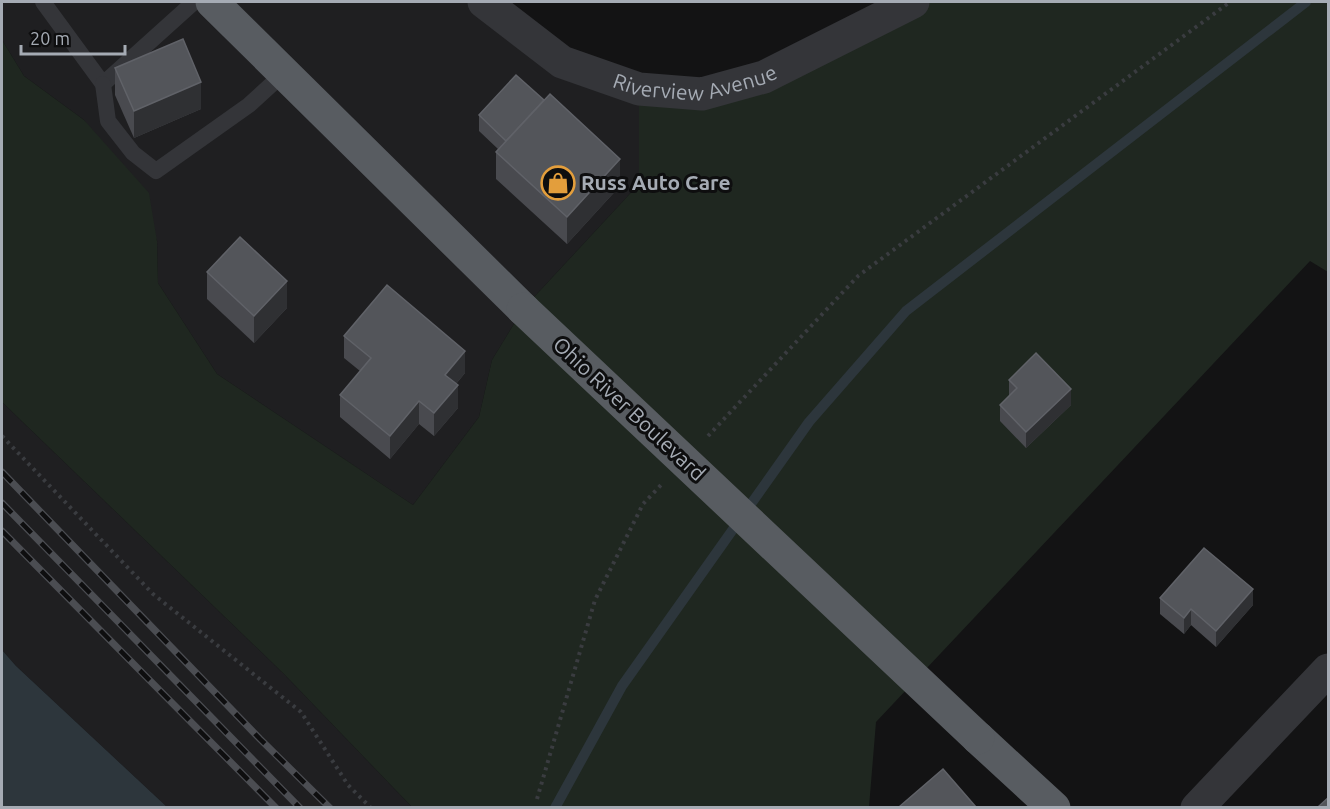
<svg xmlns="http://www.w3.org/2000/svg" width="1330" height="809" font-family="Ubuntu,sans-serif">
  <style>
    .built { fill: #1f1f21 }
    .green { fill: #1f2720 }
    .water { fill: #2d363c }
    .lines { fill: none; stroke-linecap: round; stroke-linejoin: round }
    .stream { stroke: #2d363c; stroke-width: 10 }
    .path { stroke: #3a3c40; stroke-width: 4; stroke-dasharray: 3 4.5; stroke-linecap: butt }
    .service { stroke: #343539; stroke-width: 16 }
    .minor { stroke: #343539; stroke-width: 33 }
    .trunk { stroke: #585c61; stroke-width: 33 }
    .rail-casing { stroke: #4b4d52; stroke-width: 7 }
    .rail { stroke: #0e0e0f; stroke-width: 4.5; stroke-dasharray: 14; stroke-linecap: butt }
    .trunk-bridge { stroke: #585c61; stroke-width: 33 }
    .wall { fill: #494a4f }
    .shaded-wall { fill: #2f3033 }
    .building { fill: #53555a; stroke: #606268; stroke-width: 1.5 }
    .labels { text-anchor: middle; stroke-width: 6; stroke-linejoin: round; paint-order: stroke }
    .street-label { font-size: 21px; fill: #a5abb4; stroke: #0e0e0f }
    .poi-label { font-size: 21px; font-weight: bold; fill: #a5abb4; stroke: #0e0e0f; text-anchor: start }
  </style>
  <rect width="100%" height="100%" fill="#131314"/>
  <!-- built -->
  <g class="built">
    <path d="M2 2H484L639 89V184L523 309 492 360 479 417 413 505 217 374 158 283 157 240 84 120 24 76 2 40Z"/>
    <path d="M2 402 284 674 412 807H167L16 666 2 650Z"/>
  </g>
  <!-- green -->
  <path class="green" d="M913 2H1328V272L1310 261 876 722 869 807H412L284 674 2 402V40L24 76 84 120 149 193 157 241 158 283 217 374 413 505 479 417 492 360 523 309 639 184V89L702 94Z"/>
  <!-- water -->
  <path class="water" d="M2 650 16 666 167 807H2Z"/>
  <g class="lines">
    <!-- stream -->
    <path class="stream" d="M555 808 622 686 809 422 906 311 1306 2"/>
    <!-- path -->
    <g class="path">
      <path d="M2 436 153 594 301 712 348 785 371 808"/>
      <path d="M708 436 858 276 1230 2"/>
      <path d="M537 799 595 600 643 504 661 485"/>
    </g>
    <!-- service -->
    <g class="service">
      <path d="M43 2 103 84 194 2"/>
      <path d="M103 84 108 121 133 153 156 171 249 105 284 73"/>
    </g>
    <!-- minor -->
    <g class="minor">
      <path id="s1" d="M484 2 562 62 639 89 702 94 764 77 913 2"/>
      <path d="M1197 808 1328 670"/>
    </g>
    <!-- trunk -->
    <g class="trunk">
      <path d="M212 2 523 309"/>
      <path d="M978 738 1054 808"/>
    </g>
    <defs>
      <g id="rail">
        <path d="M2 472 260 739 330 808"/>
        <path d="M2 503 300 808"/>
        <path d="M2 531 276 808"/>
      </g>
    </defs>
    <!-- rail casing -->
    <use href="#rail" class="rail-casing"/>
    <!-- rail -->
    <use href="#rail" class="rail"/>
    <!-- trunk-bridge -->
    <path class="trunk-bridge" d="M523 309 978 738"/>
  </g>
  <!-- wall -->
  <g class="wall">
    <path d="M115 68 201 109 134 138 115 95Z"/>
    <path d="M479 115 620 186 567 244 496 179V152L498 149 479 131Z"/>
    <path d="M207 272 287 308 254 343 207 299Z"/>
    <path d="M344 336 465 373 456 384 458 408 434 436 419 424 390 459 340 417V395L360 371 344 358Z"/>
    <path d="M1009 380 1071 405 1026 448 1000 421V405L1009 396Z"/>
    <path d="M1160 598 1253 605 1216 647 1191 625 1184 634 1160 614Z"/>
  </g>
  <!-- shaded-wall -->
  <g class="shaded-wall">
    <path d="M201 82V109L134 138V111Z"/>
    <path d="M620 159V186L567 244V217Z"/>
    <path d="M287 281V308L254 343V316Z"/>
    <path d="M465 351V373L445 397V375Z"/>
    <path d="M458 385V408L434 436V413Z"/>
    <path d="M1071 389V405L1026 448V432Z"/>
    <path d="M419 401V424L390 459V436Z"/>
    <path d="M1253 589V605L1216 647V631Z"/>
    <path d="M1191 609V625L1184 634V618Z"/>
  </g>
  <!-- building -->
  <g class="building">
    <path d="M183 39 201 82 134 111 115 68Z"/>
    <path d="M516 75 544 100 506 141 479 115Z"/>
    <path d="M550 94 620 159 567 217 496 152Z"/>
    <path d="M240 237 287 281 254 316 207 272Z"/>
    <path d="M387 285 465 351 445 375 458 385 434 413 419 401 390 436 340 395 371 358 344 336Z"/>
    <path d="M1036 353 1071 389 1026 432 1000 405 1017 388 1009 380Z"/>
    <path d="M1204 548 1253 589 1216 631 1191 609 1184 618 1160 598Z"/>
    <path d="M943 769 976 807H899Z"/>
    <path d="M1329 797V807H1318Z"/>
  </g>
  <!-- icons -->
  <defs>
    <symbol id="shop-ring" viewBox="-11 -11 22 22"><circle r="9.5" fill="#0e0e0f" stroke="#e39e3c" stroke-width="1.5"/><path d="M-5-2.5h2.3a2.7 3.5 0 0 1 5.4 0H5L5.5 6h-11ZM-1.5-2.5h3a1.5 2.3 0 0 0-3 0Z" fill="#e39e3c"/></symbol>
  </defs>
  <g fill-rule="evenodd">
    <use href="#shop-ring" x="539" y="164" width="38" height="38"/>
  </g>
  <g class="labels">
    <!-- street labels -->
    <g class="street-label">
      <text dy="7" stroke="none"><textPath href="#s1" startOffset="237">Riverview Avenue</textPath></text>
      <text transform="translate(629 409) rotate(43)" y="7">Ohio River Boulevard</text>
    </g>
    <!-- poi labels -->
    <g class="poi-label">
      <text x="581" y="190">Russ Auto Care</text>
    </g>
  </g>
  <!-- border -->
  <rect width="1330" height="809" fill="none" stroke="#a5abb4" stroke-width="6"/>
  <!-- scale -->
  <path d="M21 45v9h104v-9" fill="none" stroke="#a5abb4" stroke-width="3"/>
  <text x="30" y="45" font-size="18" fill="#a5abb4" stroke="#0e0e0f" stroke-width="4.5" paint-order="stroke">20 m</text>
</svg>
